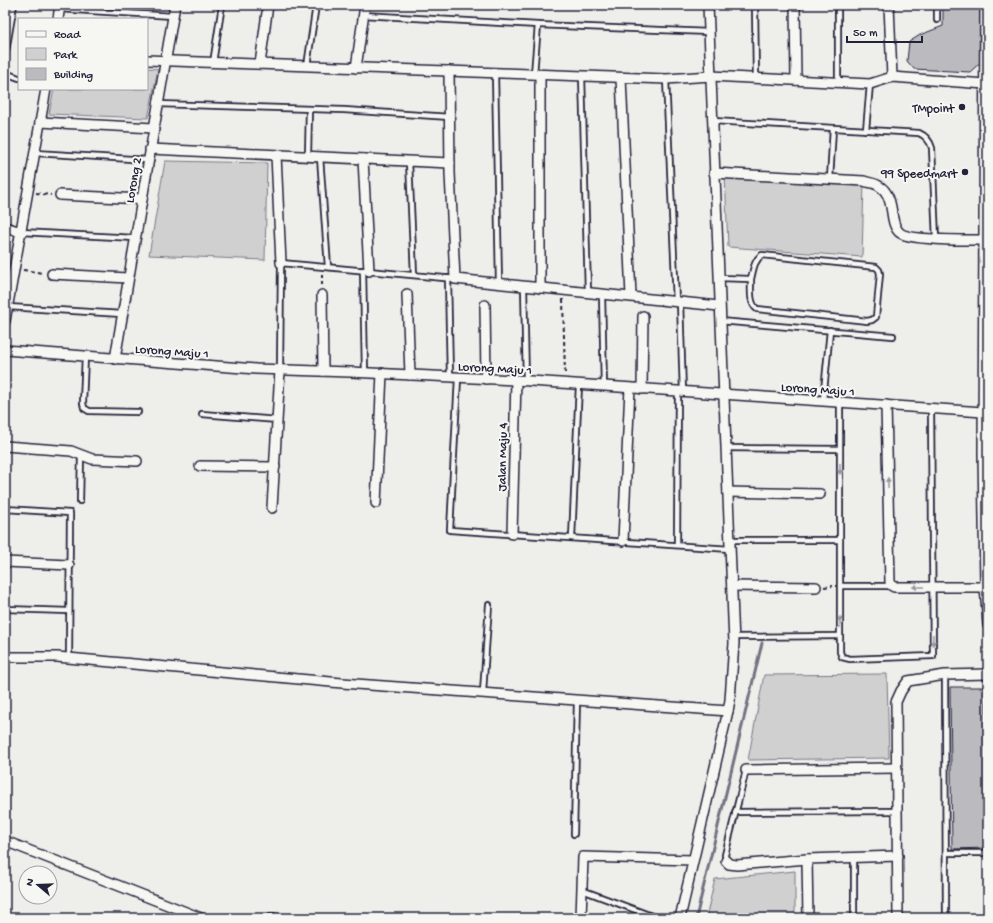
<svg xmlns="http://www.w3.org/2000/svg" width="993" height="923" font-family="'Gochi Hand',sans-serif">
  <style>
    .green { fill: #d0d0d1; stroke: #797986 }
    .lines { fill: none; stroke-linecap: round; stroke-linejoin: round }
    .stream { stroke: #727281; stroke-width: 3 }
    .building { fill: #bbbbbf; stroke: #22223b }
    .lane-casing { stroke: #22223b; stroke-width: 8 }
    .street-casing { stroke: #22223b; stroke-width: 12 }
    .path { stroke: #22223b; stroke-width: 2; stroke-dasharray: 4 3; stroke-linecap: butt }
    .lane { stroke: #f6f6f2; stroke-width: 4.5 }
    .street { stroke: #f6f6f2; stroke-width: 9 }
    .oneway { fill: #9797a0 }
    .poi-dot { fill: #22223b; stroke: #f6f6f2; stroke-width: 1.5 }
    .labels { text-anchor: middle; stroke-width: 4; stroke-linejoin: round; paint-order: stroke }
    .poi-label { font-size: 13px; fill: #22223b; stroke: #f6f6f2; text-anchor: end }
    .street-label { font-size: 13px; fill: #22223b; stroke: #f6f6f2 }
  </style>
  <rect width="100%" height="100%" fill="#eeeeeb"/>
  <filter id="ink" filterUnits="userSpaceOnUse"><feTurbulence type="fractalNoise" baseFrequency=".025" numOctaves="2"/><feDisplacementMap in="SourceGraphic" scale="8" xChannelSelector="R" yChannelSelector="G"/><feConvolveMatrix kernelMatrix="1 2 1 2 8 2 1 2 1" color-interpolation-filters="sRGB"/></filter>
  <g filter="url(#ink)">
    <!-- green -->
    <g class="green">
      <path d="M147 68 158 69 148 118 49 114 54 89H147Z"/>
      <path d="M165 161 267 163 265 260 149 255Z"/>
      <path d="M725 174 864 181 862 257 728 247Z"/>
      <path d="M887 674 889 758 748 760 764 675Z"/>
      <path d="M795 871V918H706L715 879Z"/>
    </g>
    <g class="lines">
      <!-- stream -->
      <path class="stream" d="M696 918 762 643"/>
    </g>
    <!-- building -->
    <g class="building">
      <path d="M943 5H982V61L970 72 914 69 907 61 909 42 920 35 943 26Z"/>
      <path d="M950 687H986L987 848 952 849Z"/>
    </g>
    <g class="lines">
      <defs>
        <g id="lane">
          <path d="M755 5 756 79"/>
          <path d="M838 5V82"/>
          <path d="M59 9 173 16"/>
          <path d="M363 15 538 25 709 32"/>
          <path d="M937 20V5"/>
          <path d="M5 57 14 5"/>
          <path d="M213 63 222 5"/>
          <path d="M307 66 316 5"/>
          <path d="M5 73 19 78"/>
          <path d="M495 73 499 283"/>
          <path d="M534 74 538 25"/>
          <path d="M582 76 588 292"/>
          <path d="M666 79 676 301"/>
          <path d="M158 104 344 110 450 117"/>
          <path d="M713 121 919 133C926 136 930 141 932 148L936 239"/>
          <path d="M866 130 870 84"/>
          <path d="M35 153 148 160"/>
          <path d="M308 156 309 109"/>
          <path d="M320 157 328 267"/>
          <path d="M409 161 414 275"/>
          <path d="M830 179 833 128"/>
          <path d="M21 232 135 238"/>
          <path d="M363 270 365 372"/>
          <path d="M448 278 450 377"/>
          <path d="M719 278 751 279C751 289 749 303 757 309L867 321 872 320 876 317 880 274 879 270 876 267 762 255C754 260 753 271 751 279"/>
          <path d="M524 286 526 381"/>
          <path d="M602 294 604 387"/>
          <path d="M680 302 683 392"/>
          <path d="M8 307 122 314"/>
          <path d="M720 321 893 336"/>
          <path d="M85 356 83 403 84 408 89 411 138 412"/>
          <path d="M280 370 281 263 455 279"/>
          <path d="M458 378 450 530 730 549"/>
          <path d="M823 401 830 330"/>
          <path d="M840 402V652L842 657 850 659 933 656 931 408"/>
          <path d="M202 414 278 420"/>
          <path d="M726 448 840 449"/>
          <path d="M80 501 81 456"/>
          <path d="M5 509 70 513 69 659"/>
          <path d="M572 538 579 385"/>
          <path d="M730 540H840"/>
          <path d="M677 545 678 392"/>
          <path d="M840 586H892"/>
          <path d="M5 609 69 611"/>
          <path d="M734 637 840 636"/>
          <path d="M945 675 946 918"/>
          <path d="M483 692 489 605"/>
          <path d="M735 812 897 811"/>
          <path d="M574 834 577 700"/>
          <path d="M946 853H988"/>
          <path d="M854 858V918"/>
          <path d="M726 861 725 855 746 770"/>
          <path d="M582 890 657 918"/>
          <path d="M269 918 272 916 283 918"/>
        </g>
        <g id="street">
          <path d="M795 5 796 80"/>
          <path d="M889 5 892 77"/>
          <path d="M985 5 983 453 985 587 988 625"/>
          <path d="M58 19 60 5"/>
          <path d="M147 60 666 79 711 76 870 84 892 77 985 84"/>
          <path d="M260 64 268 5"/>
          <path d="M356 68 365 5"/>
          <path d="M449 71 450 173 455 279 719 306"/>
          <path d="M540 75V288"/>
          <path d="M621 78 631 296"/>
          <path d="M40 122 154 128"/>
          <path d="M150 149 450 163"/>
          <path d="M276 155 281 263"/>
          <path d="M363 159 369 271"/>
          <path d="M714 173 864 181C869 183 875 183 879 186 890 192 891 207 893 219 894 224 895 228 899 232 907 241 973 240 988 240"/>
          <path d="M60 195 142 199"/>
          <path d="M5 227 21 232"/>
          <path d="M52 274 128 278"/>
          <path d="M407 294 410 375"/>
          <path d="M322 295 323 371"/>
          <path d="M485 305 486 379"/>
          <path d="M5 321 46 89"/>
          <path d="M5 350 256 369 350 372 516 380 983 412"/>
          <path d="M115 359 175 5"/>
          <path d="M642 389 643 316"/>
          <path d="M886 405 890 582 892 586 894 587H985"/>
          <path d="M5 446 71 451 92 459 137 461"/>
          <path d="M200 466 275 467"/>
          <path d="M728 492 820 494"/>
          <path d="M376 503 382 373"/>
          <path d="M272 508 280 370"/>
          <path d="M512 534 516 380"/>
          <path d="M623 541 630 388"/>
          <path d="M5 562 69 565"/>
          <path d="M732 586 816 587"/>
          <path d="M5 657H57L342 683 728 711"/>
          <path d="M746 770 897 768"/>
          <path d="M5 841 201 918"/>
          <path d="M807 859 808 918"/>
          <path d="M726 861 729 864 737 865 807 859 898 856"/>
          <path d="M581 918 583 857 693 860"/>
          <path d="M680 918 728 711 730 700 734 643 708 5"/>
          <path d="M898 918 896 702 901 691 908 681 945 675 988 674"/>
        </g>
      </defs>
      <!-- lane casing -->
      <use href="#lane" class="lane-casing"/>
      <!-- street casing -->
      <use href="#street" class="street-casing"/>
      <!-- path -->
      <g class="path">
        <path d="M36 193 51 195"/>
        <path d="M23 270 43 273"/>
        <path d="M322 274V287"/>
        <path d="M563 299 565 375"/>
        <path d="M824 587 833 586"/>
      </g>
      <!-- lane -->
      <use href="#lane" class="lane"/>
      <!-- street -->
      <use href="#street" class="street"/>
    </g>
    <!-- one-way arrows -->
    <defs><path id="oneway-solid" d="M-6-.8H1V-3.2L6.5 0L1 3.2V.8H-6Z"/></defs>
    <g class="oneway">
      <use href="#oneway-solid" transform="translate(840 469) rotate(90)"/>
      <use href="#oneway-solid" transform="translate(888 483) rotate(-91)"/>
      <use href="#oneway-solid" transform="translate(918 587) rotate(-180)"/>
      <use href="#oneway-solid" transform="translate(840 622) rotate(-90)"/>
      <use href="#oneway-solid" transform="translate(933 640) rotate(90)"/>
    </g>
  </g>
  <!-- markers -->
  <g class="poi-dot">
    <circle cx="962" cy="107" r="4"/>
    <circle cx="965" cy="172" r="4"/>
  </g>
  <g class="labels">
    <!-- poi labels -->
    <g class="poi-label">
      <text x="954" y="112">TMpoint</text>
      <text x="957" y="177">99 Speedmart</text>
    </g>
    <!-- street labels -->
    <g class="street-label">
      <text transform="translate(132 180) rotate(-80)" y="5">Lorong 2</text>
      <text transform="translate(172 350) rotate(4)" y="5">Lorong Maju 1</text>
      <text transform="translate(495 367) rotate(3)" y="5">Lorong Maju 1</text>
      <text transform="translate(818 388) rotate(4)" y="5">Lorong Maju 1</text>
      <text transform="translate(501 457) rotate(-89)" y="5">Jalan Maju 4</text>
    </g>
  </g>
  <!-- margin -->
  <rect width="993" height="923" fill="none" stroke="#f6f6f2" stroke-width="20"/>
  <rect x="10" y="10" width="973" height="903" fill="none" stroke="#22223b" stroke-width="1.5" filter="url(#ink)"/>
  <!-- legend -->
  <rect x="18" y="18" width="130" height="72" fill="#f6f6f2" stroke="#a1a1a9"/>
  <rect x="26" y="31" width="20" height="6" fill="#f6f6f2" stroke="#a1a1a9"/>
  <text x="54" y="38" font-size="12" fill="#22223b">Road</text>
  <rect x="26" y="48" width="20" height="12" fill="#d0d0d1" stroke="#a1a1a9"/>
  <text x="54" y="58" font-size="12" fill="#22223b">Park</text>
  <rect x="26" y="68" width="20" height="12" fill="#bbbbbf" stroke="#a1a1a9"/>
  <text x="54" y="78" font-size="12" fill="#22223b">Building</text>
  <!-- north arrow -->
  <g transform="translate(38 885) rotate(289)"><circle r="19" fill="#f6f6f2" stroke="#a1a1a9"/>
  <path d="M0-3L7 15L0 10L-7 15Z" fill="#22223b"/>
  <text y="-6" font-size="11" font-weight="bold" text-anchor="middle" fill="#22223b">N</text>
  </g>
  <!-- scale -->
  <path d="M847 36v6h75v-6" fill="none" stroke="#22223b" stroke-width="2"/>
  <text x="853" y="36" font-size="12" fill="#22223b" stroke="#f6f6f2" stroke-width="3" paint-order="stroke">50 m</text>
</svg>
